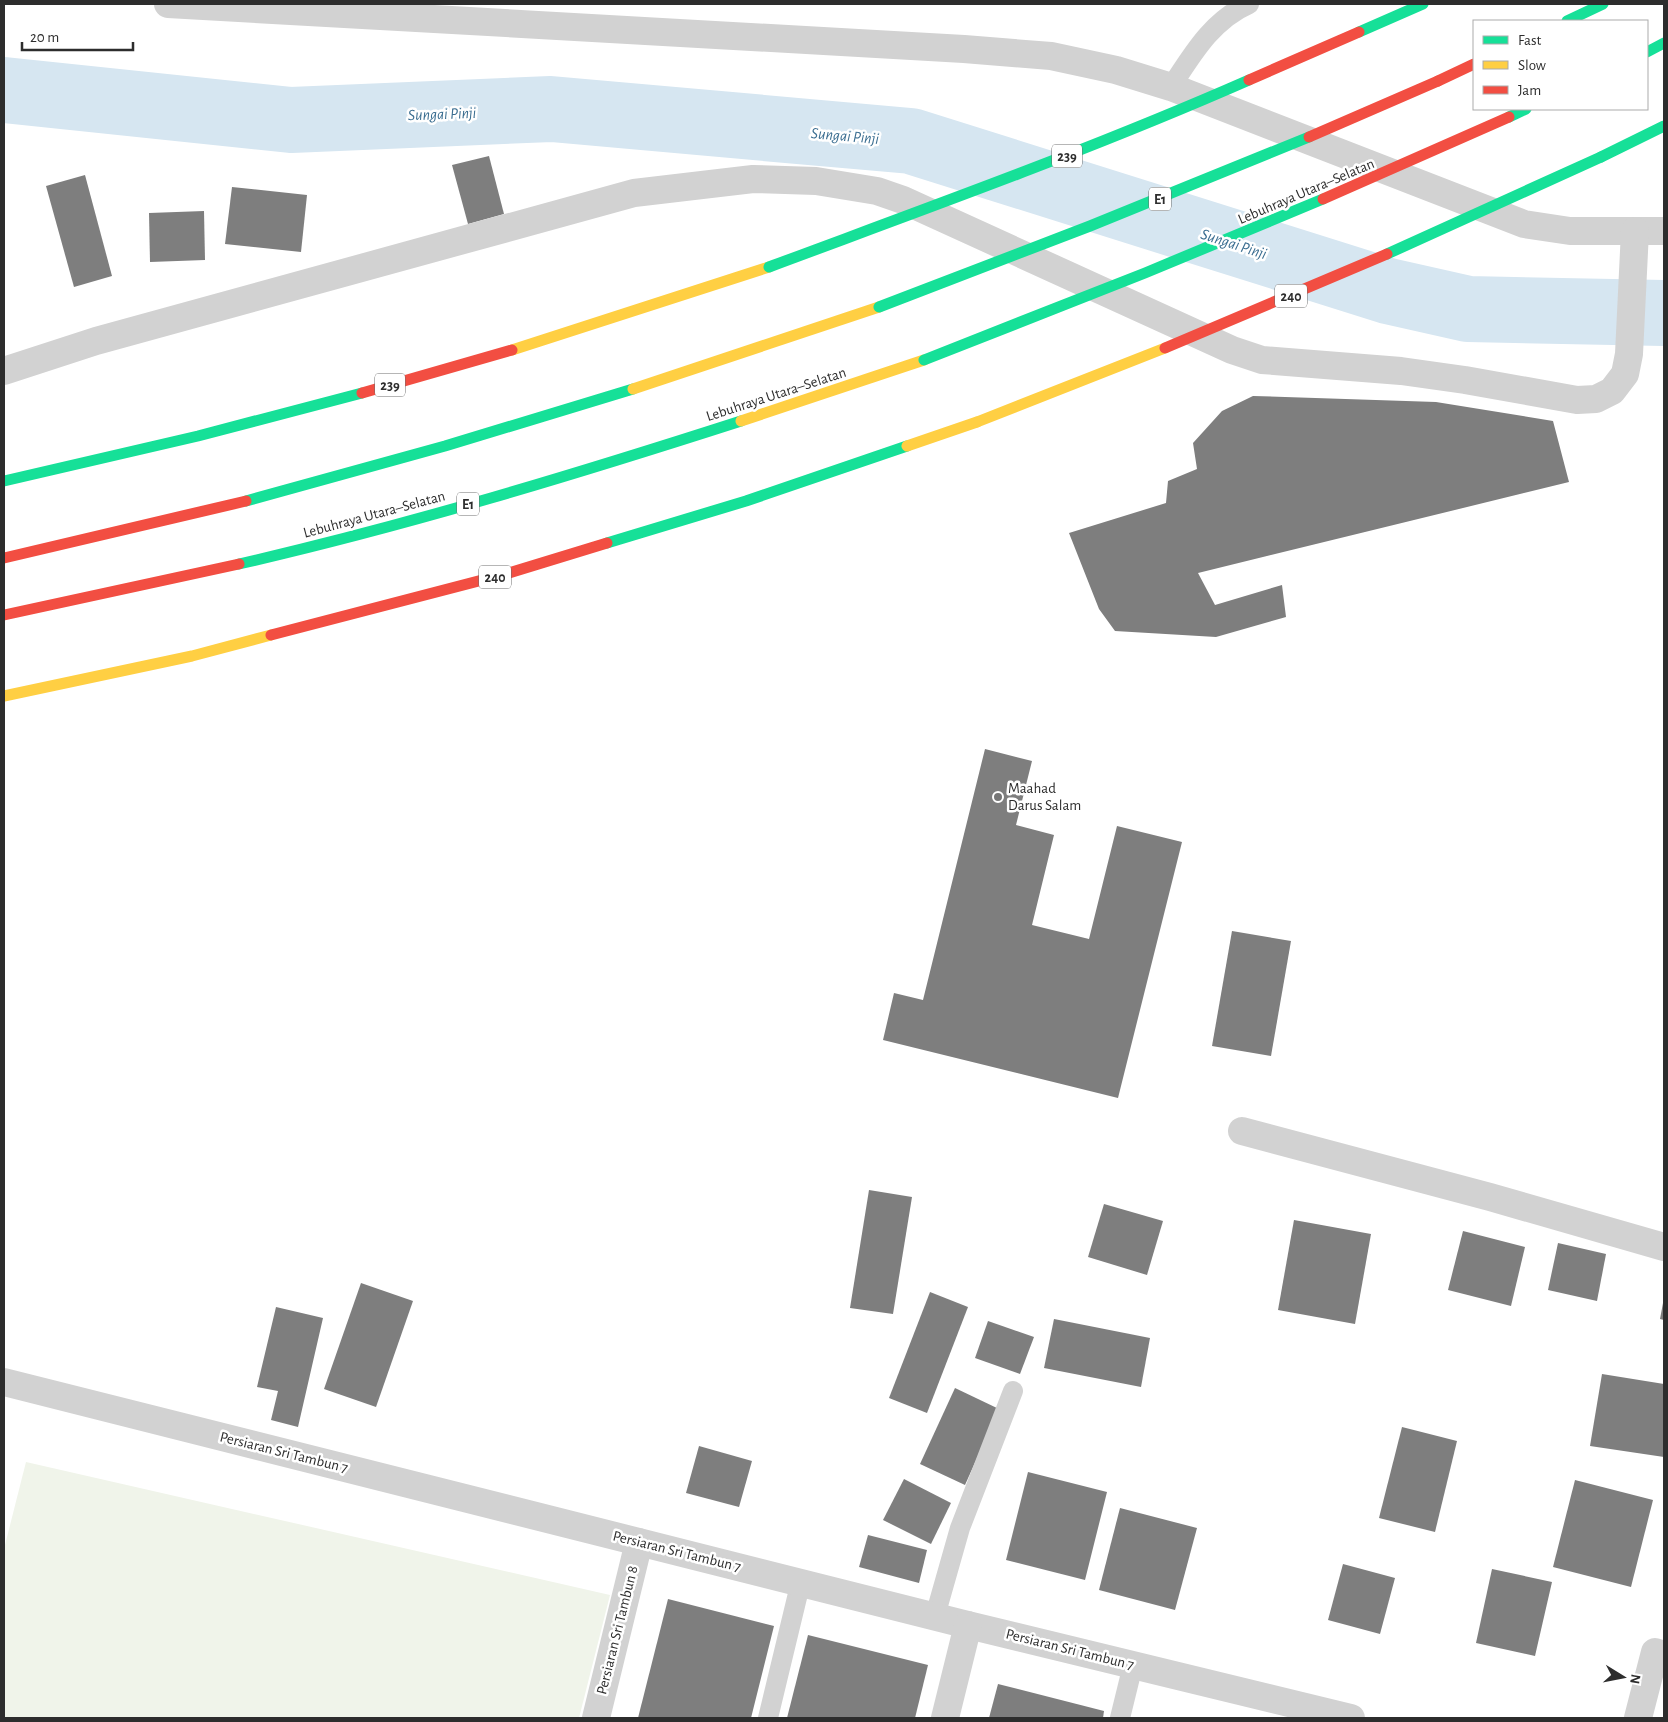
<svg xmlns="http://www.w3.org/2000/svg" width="1668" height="1722" font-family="'Alegreya Sans',sans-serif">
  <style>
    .green { fill: #f0f4ea }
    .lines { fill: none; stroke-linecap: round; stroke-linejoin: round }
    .river { stroke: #d6e6f1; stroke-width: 66 }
    .building { fill: #7e7e7e }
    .lane { stroke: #d2d2d2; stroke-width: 20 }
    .street { stroke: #d2d2d2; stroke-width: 28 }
    .fast { stroke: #16e098; stroke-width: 11 }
    .slow { stroke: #ffcf43; stroke-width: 11 }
    .jam { stroke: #f24e42; stroke-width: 11 }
    .fast-bridge { stroke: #16e098; stroke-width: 11 }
    .slow-bridge { stroke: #ffcf43; stroke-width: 11 }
    .jam-bridge { stroke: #f24e42; stroke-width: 11 }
    .poi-dot { fill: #767676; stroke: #fff; stroke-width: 2 }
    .labels { text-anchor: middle; stroke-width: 5; stroke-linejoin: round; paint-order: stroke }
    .shield { fill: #fff; stroke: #6c6c6c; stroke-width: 1 }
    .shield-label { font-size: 14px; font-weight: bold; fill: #2d2d2d }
    .street-label { font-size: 15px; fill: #2d2d2d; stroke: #fff }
    .poi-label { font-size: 15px; fill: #2d2d2d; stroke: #fff; text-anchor: start }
    .water-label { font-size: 16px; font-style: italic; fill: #3a6d90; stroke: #fff }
  </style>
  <rect width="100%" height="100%" fill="#fff"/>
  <!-- green -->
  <path class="green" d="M26 1462 610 1595 579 1718H4V1549Z"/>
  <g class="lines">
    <!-- river -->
    <path class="river" d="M4 90 291 120 551 109 911 141 1388 291 1468 309 1664 313"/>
  </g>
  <!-- building -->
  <g class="building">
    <path d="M489 156 504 214 468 224 452 165Z"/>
    <path d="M85 175 112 276 74 287 46 186Z"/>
    <path d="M232 187 307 195 301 252 225 244Z"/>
    <path d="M204 211 205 260 150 262 149 213Z"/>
    <path d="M1253 396 1436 402 1553 421 1569 482 1198 573 1215 605 1282 585 1286 617 1216 637 1115 631 1099 609 1069 533 1166 503 1168 481 1197 469 1193 443 1222 411Z"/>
    <path d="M985 749 1032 761 1016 825 1054 835 1032 925 1089 939 1117 826 1182 842 1118 1098 883 1040 894 993 923 1000Z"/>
    <path d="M1232 931 1291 941 1271 1056 1212 1046Z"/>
    <path d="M869 1190 912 1197 893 1314 850 1308Z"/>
    <path d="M1104 1204 1163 1221 1147 1275 1088 1257Z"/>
    <path d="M1294 1220 1371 1234 1355 1324 1278 1310Z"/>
    <path d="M1463 1231 1525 1247 1511 1306 1448 1290Z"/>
    <path d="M1558 1243 1606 1254 1597 1301 1548 1290Z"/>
    <path d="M361 1283 413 1301 376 1407 324 1389Z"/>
    <path d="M930 1292 968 1307 927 1413 889 1398Z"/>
    <path d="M1663 1303H1664V1320L1660 1319Z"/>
    <path d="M276 1307 323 1318 298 1427 271 1420 278 1391 257 1387Z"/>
    <path d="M1054 1319 1150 1338 1141 1387 1044 1368Z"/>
    <path d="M988 1321 1034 1337 1020 1374 975 1358Z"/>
    <path d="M1602 1374 1664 1384V1457L1590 1446Z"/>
    <path d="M955 1388 999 1409 965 1485 920 1464Z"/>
    <path d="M1402 1427 1457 1441 1435 1532 1379 1518Z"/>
    <path d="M699 1446 752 1461 739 1507 686 1493Z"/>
    <path d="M1028 1472 1107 1492 1085 1580 1006 1560Z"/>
    <path d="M904 1479 951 1503 931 1544 883 1520Z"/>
    <path d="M1575 1480 1653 1500 1631 1587 1553 1567Z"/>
    <path d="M1120 1508 1197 1528 1175 1610 1099 1590Z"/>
    <path d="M868 1535 927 1550 919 1583 859 1567Z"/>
    <path d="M1343 1564 1395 1578 1380 1634 1328 1620Z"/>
    <path d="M1492 1569 1552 1582 1535 1656 1476 1643Z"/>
    <path d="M668 1599 774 1626 751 1718H638Z"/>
    <path d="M808 1635 928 1665 915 1718H787Z"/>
    <path d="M998 1684 1104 1711 1103 1718H989Z"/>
  </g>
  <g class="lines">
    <!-- lane -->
    <g class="lane">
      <path d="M1171 87C1192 55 1212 20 1249 4"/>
      <path d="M935 1616 960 1528 1013 1391"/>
      <path d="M768 1718 801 1581"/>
      <path d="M1120 1718 1133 1665"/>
    </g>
    <!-- street -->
    <g class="street">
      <path d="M168 4 964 49 1051 56 1116 70 1171 87 1524 224 1570 231H1664"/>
      <path d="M4 371 96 341 634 193 753 179 816 181 877 191 903 200 1232 350 1262 360 1401 371 1465 380 1577 400 1596 399 1612 391 1625 374 1629 354 1635 231"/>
      <path d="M1242 1131 1490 1197 1664 1247"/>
      <path d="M4 1382 968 1625 1351 1718"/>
      <path d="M596 1718 639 1542"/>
      <path d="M945 1718 968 1625"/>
      <path d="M1638 1718 1655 1652 1664 1655"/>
    </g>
    <!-- fast -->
    <g class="fast">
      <path d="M1567 21 1603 4"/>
      <path d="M1359 32 1423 4"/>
      <path d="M1647 52 1664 43"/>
      <path d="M1509 117 1526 109"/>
      <path d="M1601 157 1664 126"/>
      <path d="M4 481 198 436 362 393"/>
      <path d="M246 501 445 446 633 389"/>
      <path d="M607 543 746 501 907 446"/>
      <path d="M239 564C409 525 576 474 741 421"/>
    </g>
    <!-- slow -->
    <g class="slow">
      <path d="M512 350 769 267"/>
      <path d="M633 389 879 307"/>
      <path d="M741 421 924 360"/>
      <path d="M907 446 977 422"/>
      <path d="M4 696 192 656 271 635"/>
    </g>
    <!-- jam -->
    <g class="jam">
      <path d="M1438 81 1474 64"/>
      <path d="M362 393 512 350"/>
      <path d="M4 558 246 501"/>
      <path d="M4 615 239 564"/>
      <path d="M271 635 509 573 607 543"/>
    </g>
    <!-- fast-bridge -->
    <g class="fast-bridge">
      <path d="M1387 254 1601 157"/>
      <path d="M769 267C930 207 1092 149 1249 80"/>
      <path d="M879 307 1090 226 1309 137"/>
      <path d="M924 360 1145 273 1323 199"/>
    </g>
    <!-- slow-bridge -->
    <path class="slow-bridge" d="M977 422 1165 348"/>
    <!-- jam-bridge -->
    <g class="jam-bridge">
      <path d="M1249 80 1359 32"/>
      <path d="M1309 137 1438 81"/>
      <path d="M1323 199 1509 117"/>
      <path d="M1165 348 1387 254"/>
    </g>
  </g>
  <!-- markers -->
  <circle class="poi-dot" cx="998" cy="797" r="5"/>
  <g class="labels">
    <!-- shield labels -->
    <g class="shield">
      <rect x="1052" y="144.5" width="30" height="23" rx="4"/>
      <rect x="1149" y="187.5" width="22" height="23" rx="4"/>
      <rect x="1275" y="284.5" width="32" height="23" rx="4"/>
      <rect x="375" y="373.5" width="30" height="23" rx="4"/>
      <rect x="457" y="492.5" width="22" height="23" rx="4"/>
      <rect x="479" y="565.5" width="32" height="23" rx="4"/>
    </g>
    <g class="shield-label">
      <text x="1067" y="161">239</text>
      <text x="1160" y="204">E1</text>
      <text x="1291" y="301">240</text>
      <text x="390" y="390">239</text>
      <text x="468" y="509">E1</text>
      <text x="495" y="582">240</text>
    </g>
    <!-- street labels -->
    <g class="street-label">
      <text transform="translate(1306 191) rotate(-23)" y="5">Lebuhraya Utara–Selatan</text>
      <text transform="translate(776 394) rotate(-18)" y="5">Lebuhraya Utara–Selatan</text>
      <text transform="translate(374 514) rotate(-15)" y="5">Lebuhraya Utara–Selatan</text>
      <text transform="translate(284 1452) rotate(14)" y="5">Persiaran Sri Tambun 7</text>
      <text transform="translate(677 1551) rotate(14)" y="5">Persiaran Sri Tambun 7</text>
      <text transform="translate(617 1630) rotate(-76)" y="5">Persiaran Sri Tambun 8</text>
      <text transform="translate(1070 1649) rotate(14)" y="5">Persiaran Sri Tambun 7</text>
    </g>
    <!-- poi labels -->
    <g class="poi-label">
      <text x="1008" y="793">Maahad<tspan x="1008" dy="17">Darus Salam</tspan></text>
    </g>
    <!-- water labels -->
    <g class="water-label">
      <text transform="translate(442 113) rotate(-2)" y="6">Sungai Pinji</text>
      <text transform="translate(845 135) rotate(5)" y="6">Sungai Pinji</text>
      <text transform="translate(1234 243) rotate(18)" y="6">Sungai Pinji</text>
    </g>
  </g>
  <!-- border -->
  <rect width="1668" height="1722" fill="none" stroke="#2d2d2d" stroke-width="10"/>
  <!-- legend -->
  <rect x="1473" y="20" width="175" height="90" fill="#ffffff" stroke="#ababab"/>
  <rect x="1483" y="36" width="25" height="8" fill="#16e098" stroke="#ababab"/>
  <text x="1518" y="45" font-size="15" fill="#2d2d2d">Fast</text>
  <rect x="1483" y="61" width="25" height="8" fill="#ffcf43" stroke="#ababab"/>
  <text x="1518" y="70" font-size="15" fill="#2d2d2d">Slow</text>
  <rect x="1483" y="86" width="25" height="8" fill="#f24e42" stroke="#ababab"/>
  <text x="1518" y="95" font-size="15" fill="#2d2d2d">Jam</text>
  <!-- north arrow -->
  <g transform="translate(1623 1677) rotate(100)" stroke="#ffffff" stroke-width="4" paint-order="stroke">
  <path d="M0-4L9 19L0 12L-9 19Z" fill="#2d2d2d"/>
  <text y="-8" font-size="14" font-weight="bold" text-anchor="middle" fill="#2d2d2d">N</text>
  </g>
  <!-- scale -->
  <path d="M22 42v8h111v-8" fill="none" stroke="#2d2d2d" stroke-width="2.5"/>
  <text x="30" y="42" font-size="15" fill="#2d2d2d" stroke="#ffffff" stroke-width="4" paint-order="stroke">20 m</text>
</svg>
